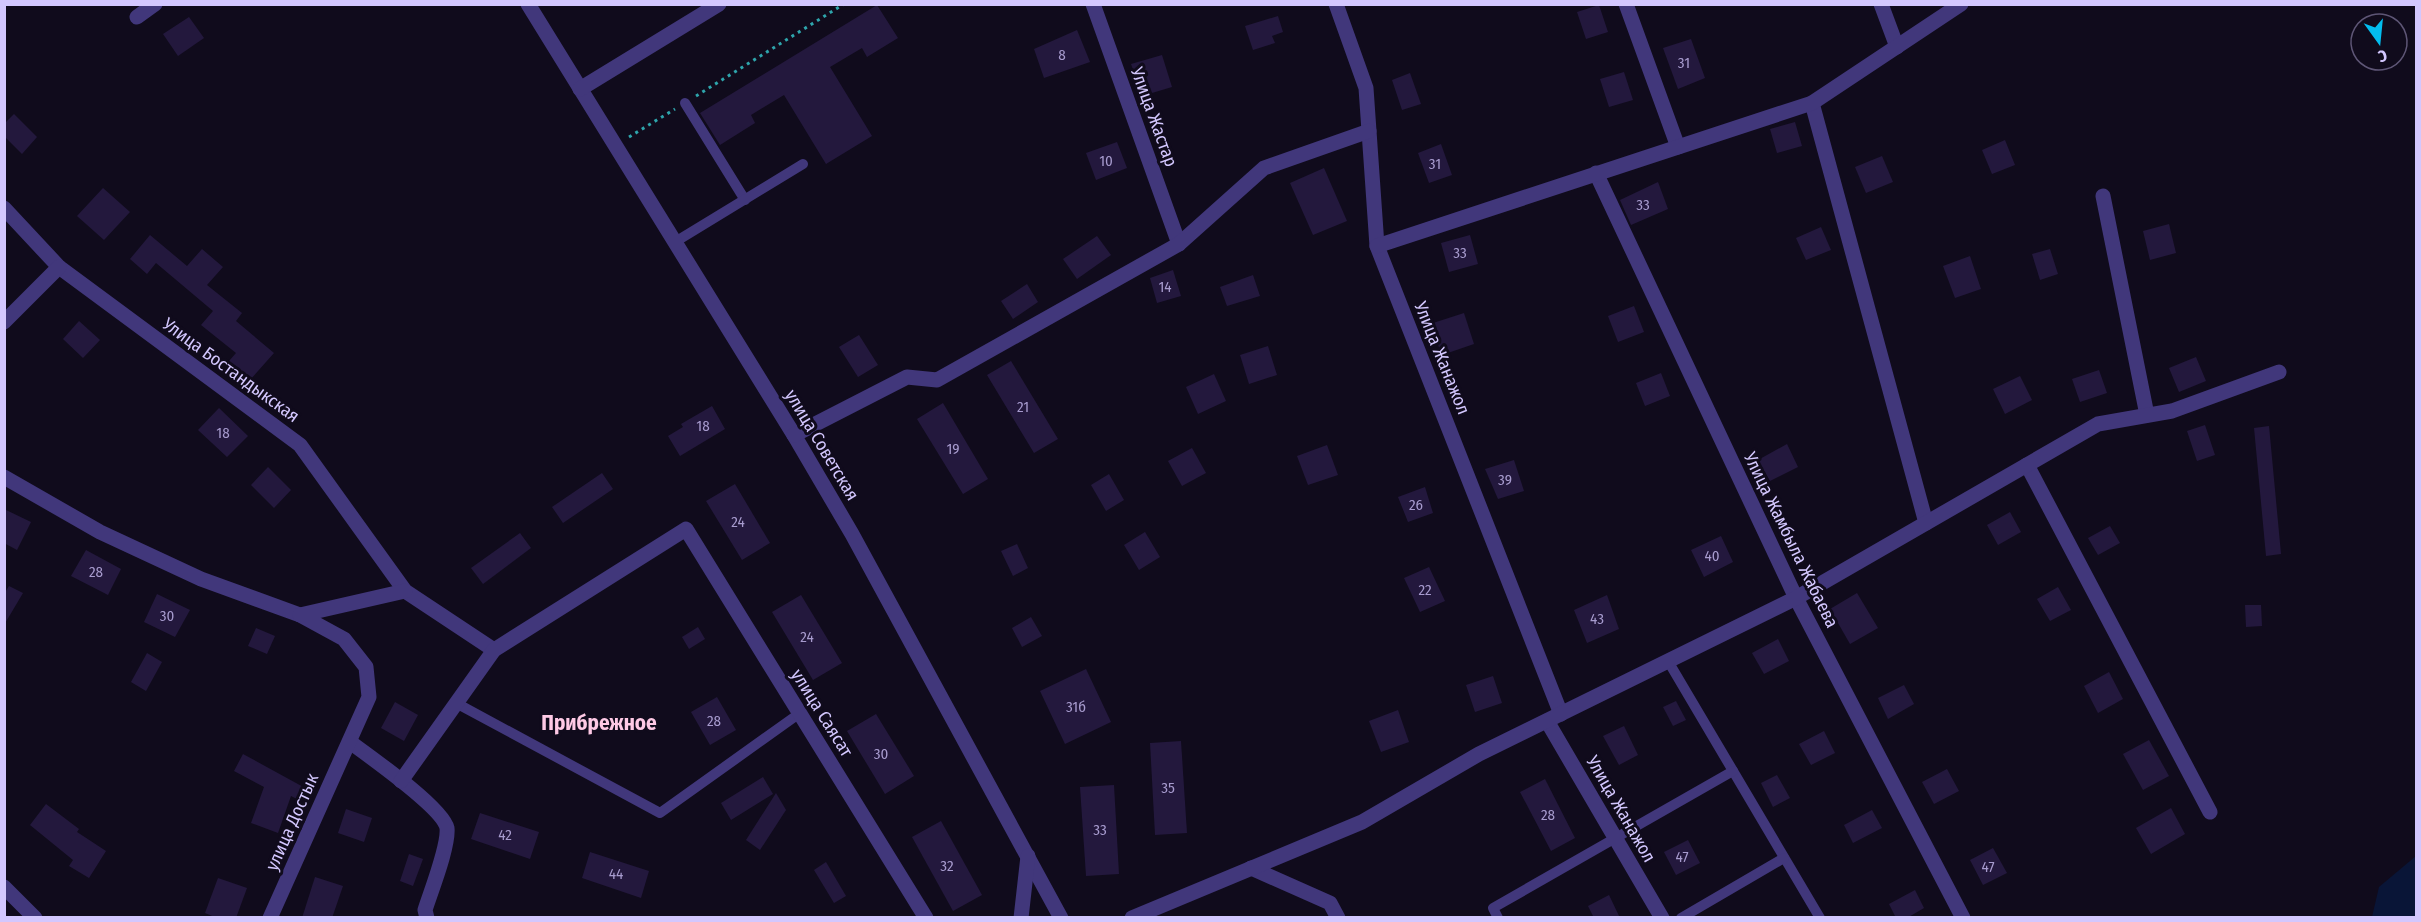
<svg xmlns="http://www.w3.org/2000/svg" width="2421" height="922" font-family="'Fira Sans Condensed',sans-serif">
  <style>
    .water { fill: #091537 }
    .building { fill: #23183d }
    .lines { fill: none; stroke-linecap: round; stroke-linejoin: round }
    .path { stroke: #2ea5ac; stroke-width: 3; stroke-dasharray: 3 4.5; stroke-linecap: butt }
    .lane { stroke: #41377b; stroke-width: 10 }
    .street { stroke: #41377b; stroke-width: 15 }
    .labels { text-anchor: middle; stroke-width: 6; stroke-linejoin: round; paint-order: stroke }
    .number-label { font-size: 15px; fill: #a79bce }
    .street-label { font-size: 18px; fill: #d3c7fe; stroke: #100b1c }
    .quarter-label { font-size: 21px; font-weight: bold; fill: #fec9e5; stroke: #100b1c }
  </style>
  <rect width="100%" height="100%" fill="#100b1c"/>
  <!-- water -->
  <path class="water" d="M2416 856V917H2372L2379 887Z"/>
  <!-- building -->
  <g class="building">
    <path d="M877 5 898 38 867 57 862 48 830 67 872 136 826 164 784 95 751 115 755 123 720 145 700 113Z"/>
    <path d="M1599 5 1608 32 1586 39 1577 12Z"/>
    <path d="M1278 16 1283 32 1272 36 1275 43 1253 50 1245 26Z"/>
    <path d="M189 17 204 38 178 56 163 34Z"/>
    <path d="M1077 30 1090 62 1044 78 1034 49Z"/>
    <path d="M1691 39 1705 78 1678 89 1663 48Z"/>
    <path d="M1162 55 1172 87 1142 96 1131 64Z"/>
    <path d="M1624 72 1633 100 1609 107 1600 79Z"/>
    <path d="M1410 73 1421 104 1402 110 1392 80Z"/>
    <path d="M14 114 37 137 22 154 4 136V124Z"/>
    <path d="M1795 122 1802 146 1777 153 1770 129Z"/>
    <path d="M2005 140 2015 165 1992 174 1982 150Z"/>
    <path d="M1117 142 1127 168 1096 180 1086 153Z"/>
    <path d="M1441 144 1452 175 1429 183 1418 153Z"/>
    <path d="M1882 156 1893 182 1866 193 1855 167Z"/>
    <path d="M1324 168 1347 221 1313 235 1290 183Z"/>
    <path d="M1658 182 1668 209 1631 225 1620 200Z"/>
    <path d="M103 188 130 212 104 240 77 216Z"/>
    <path d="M2169 224 2176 253 2150 260 2143 231Z"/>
    <path d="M1821 227 1831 250 1806 260 1796 238Z"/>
    <path d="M150 235 187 266 202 249 223 267 207 285 242 313 236 321 274 353 251 379 229 361 236 353 201 325 213 311 156 263 147 274 130 259Z"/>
    <path d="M1470 235 1478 264 1449 272 1441 243Z"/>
    <path d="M1097 236 1111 255 1077 279 1063 259Z"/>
    <path d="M2050 249 2058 274 2040 280 2032 254Z"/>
    <path d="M1970 256 1981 289 1955 298 1943 266Z"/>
    <path d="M1173 270 1181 296 1157 303 1150 278Z"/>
    <path d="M1253 275 1260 296 1227 306 1220 287Z"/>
    <path d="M1027 284 1038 302 1013 319 1001 301Z"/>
    <path d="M1634 306 1644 332 1618 342 1608 316Z"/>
    <path d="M1464 313 1474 344 1442 355 1430 324Z"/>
    <path d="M79 321 100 340 83 358 63 339Z"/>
    <path d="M859 335 878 365 858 377 839 347Z"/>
    <path d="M1268 346 1277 375 1249 384 1240 355Z"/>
    <path d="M2196 357 2206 381 2179 392 2169 368Z"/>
    <path d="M1011 361 1058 439 1034 453 987 375Z"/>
    <path d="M2099 370 2107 393 2080 402 2072 379Z"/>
    <path d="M1661 373 1670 396 1645 406 1636 383Z"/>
    <path d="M1214 374 1226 401 1198 414 1186 387Z"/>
    <path d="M2020 376 2032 400 2005 414 1993 389Z"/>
    <path d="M943 403 988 479 963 494 917 419Z"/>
    <path d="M712 406 725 429 680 456 668 436 683 427 681 424Z"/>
    <path d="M219 408 248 436 227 457 198 430Z"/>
    <path d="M2205 425 2215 455 2197 461 2187 431Z"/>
    <path d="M2269 426 2281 554 2266 556 2254 428Z"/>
    <path d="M1787 444 1798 467 1770 481 1758 460Z"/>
    <path d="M1327 445 1338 475 1308 485 1297 456Z"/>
    <path d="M1192 448 1206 473 1182 486 1168 461Z"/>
    <path d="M1514 460 1524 491 1498 499 1485 469Z"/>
    <path d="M268 467 291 490 274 508 251 485Z"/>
    <path d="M602 473 613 489 563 523 552 507Z"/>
    <path d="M1109 474 1124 500 1106 511 1091 485Z"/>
    <path d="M735 484 770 543 742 560 706 501Z"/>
    <path d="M1425 487 1433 513 1408 522 1398 497Z"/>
    <path d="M4 509 31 522 17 550 4 543Z"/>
    <path d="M2010 512 2021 532 1998 545 1987 525Z"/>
    <path d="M2110 526 2120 543 2098 555 2088 538Z"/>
    <path d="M1145 532 1160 557 1139 570 1124 545Z"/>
    <path d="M520 533 531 548 483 584 471 568Z"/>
    <path d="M1721 536 1733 562 1704 577 1691 550Z"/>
    <path d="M1017 544 1028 568 1013 576 1001 551Z"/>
    <path d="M86 550 121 569 108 595 71 576Z"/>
    <path d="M1429 567 1445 601 1420 612 1404 578Z"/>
    <path d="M9 586 23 593 4 625V594Z"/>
    <path d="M2058 587 2071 610 2050 621 2037 599Z"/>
    <path d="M1857 593 1878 628 1850 644 1830 609Z"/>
    <path d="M157 594 190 610 175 637 144 622Z"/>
    <path d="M801 595 842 663 813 680 772 612Z"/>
    <path d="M1607 595 1619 629 1587 643 1574 610Z"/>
    <path d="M2245 605H2261L2262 626 2246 627Z"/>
    <path d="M1031 617 1042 636 1022 647 1012 628Z"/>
    <path d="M698 627 705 639 689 649 682 637Z"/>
    <path d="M256 628 275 636 267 654 248 646Z"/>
    <path d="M1778 639 1789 661 1764 674 1752 653Z"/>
    <path d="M147 653 162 662 146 691 131 682Z"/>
    <path d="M1086 669 1111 722 1065 744 1040 691Z"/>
    <path d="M2109 672 2123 699 2098 713 2084 686Z"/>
    <path d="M1493 676 1502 703 1475 712 1466 685Z"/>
    <path d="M1904 685 1914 704 1888 719 1878 698Z"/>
    <path d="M717 697 736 730 710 745 691 712Z"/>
    <path d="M1676 701 1686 720 1673 726 1663 707Z"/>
    <path d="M395 702 418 715 404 741 381 728Z"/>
    <path d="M1398 710 1409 742 1381 752 1369 721Z"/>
    <path d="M876 714 914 776 885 794 847 731Z"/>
    <path d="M1624 726 1638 755 1619 765 1603 736Z"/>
    <path d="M1824 731 1835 753 1811 765 1799 744Z"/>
    <path d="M2149 740 2169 776 2143 790 2123 754Z"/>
    <path d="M1181 741 1187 833 1155 835 1150 743Z"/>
    <path d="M243 754 307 789 301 801 291 796 278 833 251 823 264 787 234 771Z"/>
    <path d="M1947 769 1959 791 1934 804 1922 782Z"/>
    <path d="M1777 775 1790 798 1773 807 1761 783Z"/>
    <path d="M763 777 773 794 731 820 721 803Z"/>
    <path d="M1545 779 1575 838 1551 851 1520 792Z"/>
    <path d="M1114 785 1119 874 1086 876 1080 787Z"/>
    <path d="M776 793 786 810 760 850 746 840Z"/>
    <path d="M46 804 79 829 77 832 106 851 89 878 69 866 73 860 30 825Z"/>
    <path d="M2171 808 2185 834 2151 854 2136 828Z"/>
    <path d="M346 809 372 818 364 842 338 833Z"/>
    <path d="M1872 810 1882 828 1853 843 1844 825Z"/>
    <path d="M480 813 539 832 530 859 471 839Z"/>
    <path d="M941 821 982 895 953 911 912 837Z"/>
    <path d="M1688 840 1700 863 1676 875 1664 852Z"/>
    <path d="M1993 848 2007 873 1983 885 1970 860Z"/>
    <path d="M590 852 649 871 641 898 582 878Z"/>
    <path d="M409 854 423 859 413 886 400 881Z"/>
    <path d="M826 862 846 896 834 903 814 870Z"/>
    <path d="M315 877 343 886 332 918H302Z"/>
    <path d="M218 878 247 888 236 918H217L205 913Z"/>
    <path d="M1915 890 1924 908 1907 918H1896L1889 904Z"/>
    <path d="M1609 895 1620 918H1594L1588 906Z"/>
  </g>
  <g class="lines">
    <!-- path -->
    <g class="path">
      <path d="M696 96 844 4"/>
      <path d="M629 137 675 109"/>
    </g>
    <!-- lane -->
    <g class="lane">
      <path d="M685 103 745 200"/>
      <path d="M675 242 803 164"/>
      <path d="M1668 661 1820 918"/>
      <path d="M456 703 660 813 800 713"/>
      <path d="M1498 918 1493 908 1733 771"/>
      <path d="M1681 918 1784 858"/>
    </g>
    <!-- street -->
    <g class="street">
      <path d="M528 4 794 435 852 534 1061 918"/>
      <path d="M1093 4 1179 244"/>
      <path d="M1336 4 1366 88 1377 246 1561 714"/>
      <path d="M1626 4 1678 147"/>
      <path d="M1881 4 1897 47"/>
      <path d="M137 17 155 4"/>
      <path d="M580 89 719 4"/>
      <path d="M1812 103 1926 523"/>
      <path d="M1596 173 1796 598 1963 918"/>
      <path d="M2103 196 2147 415"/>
      <path d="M4 208 59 267 300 445 405 591 494 650"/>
      <path d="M1377 246 1812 103 1961 4"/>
      <path d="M4 322 59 267"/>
      <path d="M794 435 907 377 937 380 1179 244 1264 168 1369 131"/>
      <path d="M2027 465 2210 812"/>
      <path d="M4 477 100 532 201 579 300 615"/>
      <path d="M1547 721 1662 918"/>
      <path d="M350 742C369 756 443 808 447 828 449 846 431 891 425 910L427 918"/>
      <path d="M401 781 494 650 686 529 926 918"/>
      <path d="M1251 868 1330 903 1338 918"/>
      <path d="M4 887 35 918"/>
      <path d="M270 918 369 697 366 667 344 639 300 615 405 591"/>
      <path d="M1021 918 1028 856"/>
      <path d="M1132 918 1362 822 1479 754 1796 598 2098 424 2172 411 2279 372"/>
    </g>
  </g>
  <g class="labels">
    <!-- number labels -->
    <g class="number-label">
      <text x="1062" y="60">8</text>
      <text x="1684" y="68">31</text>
      <text x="1106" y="166">10</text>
      <text x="1435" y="169">31</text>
      <text x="1643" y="210">33</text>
      <text x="1460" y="258">33</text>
      <text x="1165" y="292">14</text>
      <text x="1023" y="412">21</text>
      <text x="703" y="431">18</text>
      <text x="223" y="438">18</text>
      <text x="953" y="454">19</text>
      <text x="1505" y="485">39</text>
      <text x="1416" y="510">26</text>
      <text x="738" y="527">24</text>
      <text x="1712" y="561">40</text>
      <text x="96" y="577">28</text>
      <text x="1425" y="595">22</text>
      <text x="167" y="621">30</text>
      <text x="1597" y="624">43</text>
      <text x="807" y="642">24</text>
      <text x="1076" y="712">31б</text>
      <text x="714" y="726">28</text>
      <text x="881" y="759">30</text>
      <text x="1168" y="793">35</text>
      <text x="1548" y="820">28</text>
      <text x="1100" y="835">33</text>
      <text x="505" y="840">42</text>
      <text x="1682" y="862">47</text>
      <text x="947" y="871">32</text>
      <text x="1988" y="872">47</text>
      <text x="616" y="879">44</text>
    </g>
    <!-- street labels -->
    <g class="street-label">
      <text transform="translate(1154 117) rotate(70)" y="6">Улица Жастар</text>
      <text transform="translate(1442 358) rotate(68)" y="6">Улица Жанажол</text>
      <text transform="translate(231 370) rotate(36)" y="6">Улица Бостандыкская</text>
      <text transform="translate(822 445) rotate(59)" y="6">улица Советская</text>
      <text transform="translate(1791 540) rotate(64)" y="6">Улица Жамбыла Жабаева</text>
      <text transform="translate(822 713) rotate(58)" y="6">улица Саясат</text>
      <text transform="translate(1621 809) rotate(60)" y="6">Улица Жанажол</text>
      <text transform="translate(292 822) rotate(-66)" y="6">улица Достык</text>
    </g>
    <!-- quarter labels -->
    <g class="quarter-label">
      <text x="599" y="730">Прибрежное</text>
    </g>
  </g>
  <!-- border -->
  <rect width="2421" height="922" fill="none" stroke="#d3c7fe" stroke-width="12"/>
  <!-- north arrow -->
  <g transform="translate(2379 42) rotate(165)"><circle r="28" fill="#100b1c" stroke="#5e5676" stroke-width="1.5"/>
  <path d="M0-4.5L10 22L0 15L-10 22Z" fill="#03bdef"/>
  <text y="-9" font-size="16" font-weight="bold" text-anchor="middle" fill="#d3c7fe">С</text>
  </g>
</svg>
